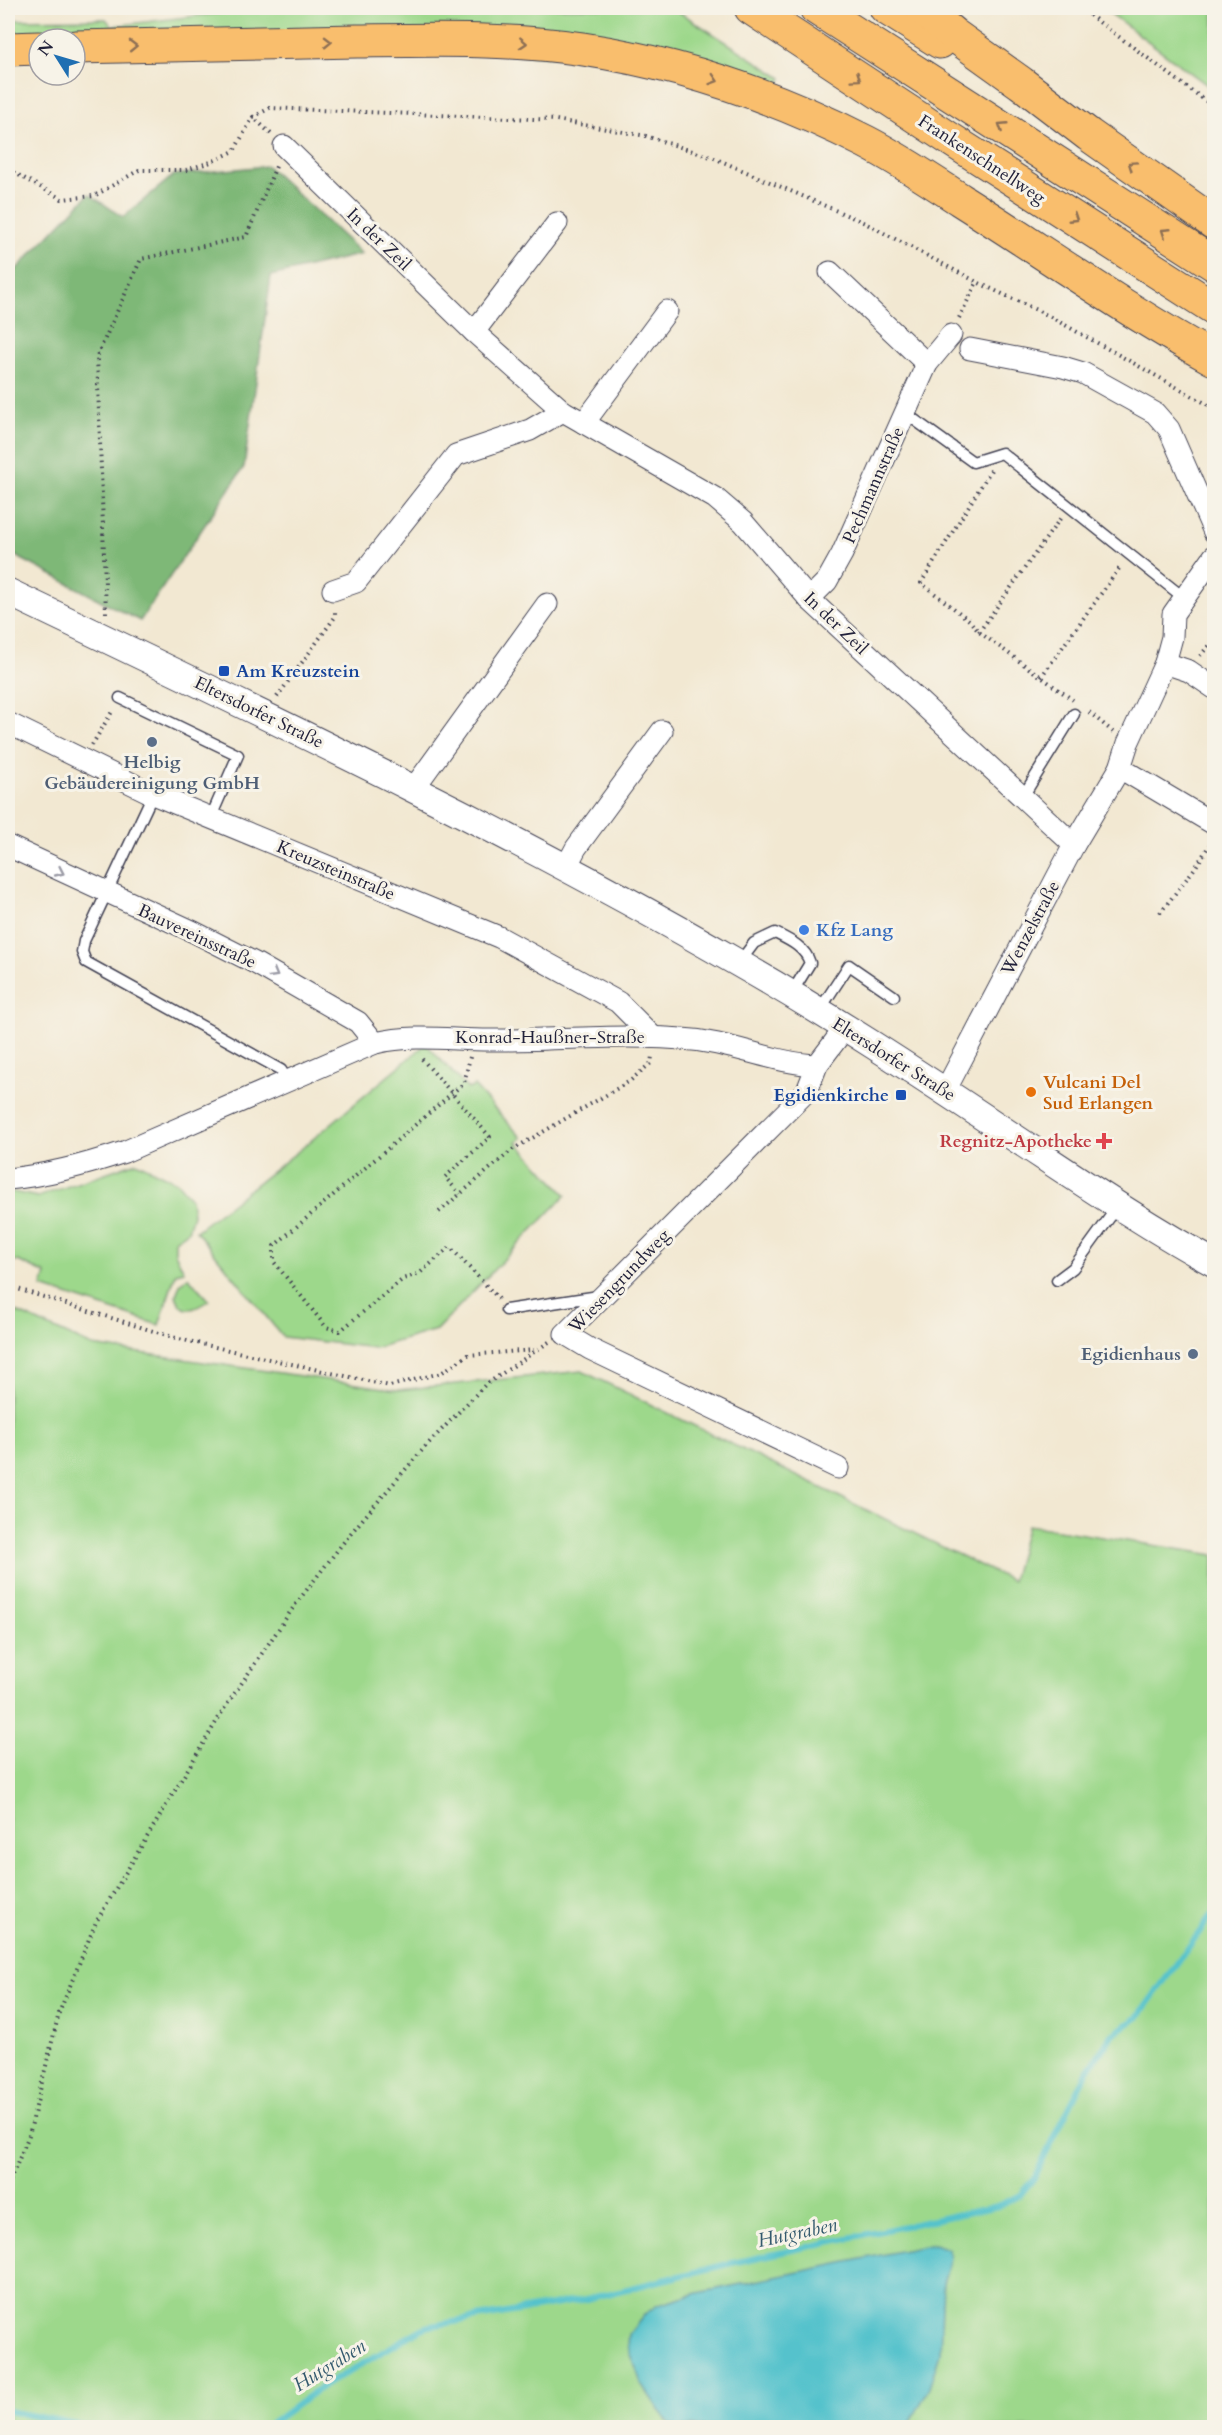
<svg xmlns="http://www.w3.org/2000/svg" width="1222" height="2435" font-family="Cardo,serif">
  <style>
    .green { fill: #9dd88b; stroke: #607d63; stroke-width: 1.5 }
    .forest { fill: #7eb877; stroke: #506d59; stroke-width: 1.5 }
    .water { fill: #55c2cc; stroke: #3c7284; stroke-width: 1.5 }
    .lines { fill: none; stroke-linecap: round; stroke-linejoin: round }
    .stream { stroke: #55c2cc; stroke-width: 6 }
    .service-casing { stroke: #414052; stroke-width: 13 }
    .minor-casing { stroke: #414052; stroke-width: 23 }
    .tertiary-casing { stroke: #414052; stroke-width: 29 }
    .motorway-casing { stroke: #414052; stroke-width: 35 }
    .path { stroke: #414052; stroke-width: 4; stroke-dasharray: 1.5 4.5; stroke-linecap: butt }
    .service { stroke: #fff; stroke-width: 10 }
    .minor { stroke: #fff; stroke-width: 21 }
    .tertiary { stroke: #fff; stroke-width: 27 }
    .motorway { stroke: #f9be6d; stroke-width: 33 }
    .oneway { stroke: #8e7054 }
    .oneway2 { stroke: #9c9ca7 }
    .transit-dot { fill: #1a4fb4; stroke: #f7f3e8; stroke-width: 2 }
    .service-dot { fill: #5c6f8a; stroke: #f7f3e8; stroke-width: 2 }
    .shop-dot { fill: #3f7fe0; stroke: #f7f3e8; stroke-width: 2 }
    .food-dot { fill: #e8710a; stroke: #f7f3e8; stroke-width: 2 }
    .health-dot { fill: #e0444e; stroke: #f7f3e8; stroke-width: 2 }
    .labels { text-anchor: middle; stroke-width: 6; stroke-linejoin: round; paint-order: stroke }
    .street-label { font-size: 18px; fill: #22223b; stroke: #f7f3e8 }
    .transit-label { font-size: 18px; font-weight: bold; fill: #164399; stroke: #f7f3e8; text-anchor: start }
    .service-label { font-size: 18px; font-weight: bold; fill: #4e5e75; stroke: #f7f3e8 }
    .shop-label { font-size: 18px; font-weight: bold; fill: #366cbe; stroke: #f7f3e8; text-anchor: start }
    .food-label { font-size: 18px; font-weight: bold; fill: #c56008; stroke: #f7f3e8; text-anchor: start }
    .health-label { font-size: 18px; font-weight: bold; fill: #be3a42; stroke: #f7f3e8; text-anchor: end }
    .water-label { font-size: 20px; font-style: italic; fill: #345a6e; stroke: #f7f3e8 }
  </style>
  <rect width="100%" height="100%" fill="#f7f3e8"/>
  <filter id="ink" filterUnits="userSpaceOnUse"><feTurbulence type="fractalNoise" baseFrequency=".0167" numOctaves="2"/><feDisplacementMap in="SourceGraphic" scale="12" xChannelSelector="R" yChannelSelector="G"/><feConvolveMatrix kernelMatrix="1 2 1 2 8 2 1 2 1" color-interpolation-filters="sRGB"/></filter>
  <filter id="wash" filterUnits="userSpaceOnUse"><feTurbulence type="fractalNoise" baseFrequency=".008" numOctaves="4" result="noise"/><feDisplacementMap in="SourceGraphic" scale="24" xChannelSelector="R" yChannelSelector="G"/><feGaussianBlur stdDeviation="1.35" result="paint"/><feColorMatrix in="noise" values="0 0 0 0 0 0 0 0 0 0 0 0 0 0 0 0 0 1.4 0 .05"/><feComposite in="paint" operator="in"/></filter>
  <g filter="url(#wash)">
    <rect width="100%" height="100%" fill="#f2e8d2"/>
    <!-- green -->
    <g class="green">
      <path d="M263 8H673L782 78 778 86 713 64 83 33 8 36V20L106 19 112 26Z"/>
      <path d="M1103 8H1214V90Z"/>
      <path d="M426 1044 468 1089 474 1086 522 1138 517 1142 566 1195 436 1330 375 1348 283 1337 196 1231 301 1149Z"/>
      <path d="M136 1162 177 1182 191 1199 193 1215 188 1231 175 1240V1253L184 1271 176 1273 159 1325 42 1287 46 1274 18 1261 8 1260V1191L38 1197Z"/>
      <path d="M188 1277 209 1300C195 1310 182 1316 176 1295L180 1284Z"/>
      <path d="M8 1308 92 1346 398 1390 582 1371 1012 1581 1027 1525 1214 1555V2423L1209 2428 8 2427Z"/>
    </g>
    <!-- forest -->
    <path class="forest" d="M267 166 362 254 271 276 244 467 140 621 8 552V278L89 194 123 217 174 175Z"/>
    <!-- water -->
    <path class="water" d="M934 2244 948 2249 950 2258 943 2284 940 2353 929 2388 908 2427H677L670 2424 659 2410 641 2383 628 2346 629 2334 645 2314 658 2305 698 2293Z"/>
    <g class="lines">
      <!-- stream -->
      <g class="stream">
        <path d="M8 2411 97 2428"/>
        <path d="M265 2428 314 2392 425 2327 587 2299 732 2263 998 2206 1020 2195 1034 2178 1086 2074 1112 2035 1138 2017 1214 1912"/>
      </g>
    </g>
  </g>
  <g filter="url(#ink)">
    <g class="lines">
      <defs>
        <g id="service">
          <path d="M905 413 973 462 1002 453 1183 597"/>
          <path d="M120 698 238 755 211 817"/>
          <path d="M153 794 84 941 82 952 86 962 281 1070 288 1081"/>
          <path d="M1022 798 1074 714"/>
          <path d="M739 963 754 943 775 933C789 940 805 947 810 963L791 994"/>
          <path d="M819 1011 849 965 894 996"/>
          <path d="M1057 1280 1073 1268 1118 1206"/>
          <path d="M506 1310 599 1296"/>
        </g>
        <g id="minor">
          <path d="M284 146 474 332 563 411 715 498 743 522 809 599 1074 845"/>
          <path d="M830 272 927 364"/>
          <path d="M474 332 557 223"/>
          <path d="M970 349 1063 367 1083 373 1155 413 1169 429 1214 532"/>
          <path d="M584 423 667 311"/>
          <path d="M333 590 356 582 456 455 530 430 563 411"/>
          <path d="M809 599 827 581 842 554 927 364 951 335"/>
          <path d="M1165 663 1189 671 1214 688"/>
          <path d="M8 723 153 794 499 937 618 1002 653 1037"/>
          <path d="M1120 768 1214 824"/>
          <path d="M414 788 547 604"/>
          <path d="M8 846 194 932 255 963 358 1022 375 1043"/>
          <path d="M566 867 576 848 662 731"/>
          <path d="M945 1091 1074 845 1120 768 1128 743 1165 663 1172 637 1173 614 1214 556"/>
          <path d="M8 1179C48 1175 86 1165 124 1152L375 1043C419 1033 454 1041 497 1040 562 1040 628 1033 693 1040 735 1044 774 1063 817 1065"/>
          <path d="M838 1468 590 1349 565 1334 807 1091 817 1065 845 1028"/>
        </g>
        <path id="tertiary" d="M8 592C254 710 501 826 738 963 829 1015 916 1072 1003 1130 1073 1176 1141 1223 1214 1263"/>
        <g id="motorway">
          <path d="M751 8 950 139 1214 308"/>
          <path d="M816 8 1214 264"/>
          <path d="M886 8 940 42"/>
          <path d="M922 8 954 35 1021 83 1089 135 1214 223"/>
          <path d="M75 47C169 45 263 43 357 41 432 40 508 38 583 49 681 64 778 97 866 142 899 159 930 180 961 200 1045 253 1127 311 1214 359"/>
          <path d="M8 49 39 48"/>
        </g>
      </defs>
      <!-- service casing -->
      <use href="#service" class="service-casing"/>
      <!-- minor casing -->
      <use href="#minor" class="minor-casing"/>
      <!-- tertiary casing -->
      <use href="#tertiary" class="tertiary-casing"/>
      <!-- motorway casing -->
      <use href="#motorway" class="motorway-casing"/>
      <!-- path -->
      <g class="path">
        <path d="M1080 8 1214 107"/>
        <path d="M253 117 270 108 556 120 646 136 714 158 865 223 977 282 1047 315 1214 408"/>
        <path d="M8 171H11L62 199 94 196 139 170H186L211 162 234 151 253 117 271 134"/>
        <path d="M959 318 977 282"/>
        <path d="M991 470 921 583 969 620 979 632 1073 700"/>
        <path d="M106 613 97 356 141 259 246 237 277 164"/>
        <path d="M979 632 1062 516"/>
        <path d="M1200 656 1214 639"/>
        <path d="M1041 677 1121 566"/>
        <path d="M277 697 335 617V609"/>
        <path d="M1089 712 1113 732"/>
        <path d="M92 745 113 710"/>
        <path d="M1160 913 1195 868 1212 841"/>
        <path d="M470 1057 464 1083 274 1246V1262L326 1327 340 1331 403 1279 420 1273 450 1247 499 1299"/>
        <path d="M422 1059 490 1137 445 1177 460 1194"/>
        <path d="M439 1212 512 1150 630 1081 651 1063 652 1056"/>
        <path d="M8 1286 179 1339 390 1386 441 1373 468 1355 534 1350"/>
        <path d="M8 2186 29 2135 59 2013 96 1922 224 1709 295 1605 350 1534 424 1448 485 1385 549 1342"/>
      </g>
      <!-- service -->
      <use href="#service" class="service"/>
      <!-- minor -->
      <use href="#minor" class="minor"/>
      <!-- tertiary -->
      <use href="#tertiary" class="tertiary"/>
      <!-- motorway -->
      <use href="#motorway" class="motorway"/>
    </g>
    <!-- one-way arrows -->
    <defs><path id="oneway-chevron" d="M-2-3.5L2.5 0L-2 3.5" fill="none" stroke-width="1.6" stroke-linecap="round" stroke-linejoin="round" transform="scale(1.5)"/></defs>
    <g class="oneway">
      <use href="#oneway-chevron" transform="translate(328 42) rotate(-1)"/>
      <use href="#oneway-chevron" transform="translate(523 43) rotate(3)"/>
      <use href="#oneway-chevron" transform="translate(133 46) rotate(-1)"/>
      <use href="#oneway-chevron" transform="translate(857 78) rotate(34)"/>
      <use href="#oneway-chevron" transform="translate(714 80) rotate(18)"/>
      <use href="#oneway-chevron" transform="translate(1002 126) rotate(-147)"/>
      <use href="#oneway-chevron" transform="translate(1132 165) rotate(-145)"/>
      <use href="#oneway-chevron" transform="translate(1074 218) rotate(33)"/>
      <use href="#oneway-chevron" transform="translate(1165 232) rotate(-147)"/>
    </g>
    <g class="oneway2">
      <use href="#oneway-chevron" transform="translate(60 872) rotate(25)"/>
      <use href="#oneway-chevron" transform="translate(274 974) rotate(30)"/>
    </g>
  </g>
  <!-- markers -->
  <g class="transit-dot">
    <rect x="218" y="665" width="12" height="12" rx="3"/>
    <rect x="895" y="1089" width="12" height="12" rx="3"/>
  </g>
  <g class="service-dot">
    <circle cx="152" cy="742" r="6"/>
    <circle cx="1193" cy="1354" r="6"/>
  </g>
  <circle class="shop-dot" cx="804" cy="930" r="6"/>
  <circle class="food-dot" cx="1031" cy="1092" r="6"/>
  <path class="health-dot" d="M1101 1132h6v6h6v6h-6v6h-6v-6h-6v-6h6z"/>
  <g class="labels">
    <!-- street labels -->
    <g class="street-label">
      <text transform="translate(982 159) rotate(33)" y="6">Frankenschnellweg</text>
      <text transform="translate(379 239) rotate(44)" y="6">In der Zeil</text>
      <text transform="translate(873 485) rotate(-66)" y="6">Pechmannstraße</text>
      <text transform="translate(836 623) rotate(44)" y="6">In der Zeil</text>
      <text transform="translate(259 712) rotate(26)" y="6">Eltersdorfer Straße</text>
      <text transform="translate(336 870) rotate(23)" y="6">Kreuzsteinstraße</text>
      <text transform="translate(1030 928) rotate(-62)" y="6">Wenzelstraße</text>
      <text transform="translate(197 936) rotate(25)" y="6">Bauvereinsstraße</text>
      <text x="550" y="1043">Konrad-Haußner-Straße</text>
      <text transform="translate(894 1059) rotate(32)" y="6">Eltersdorfer Straße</text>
      <text transform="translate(619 1281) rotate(-46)" y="6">Wiesengrundweg</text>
    </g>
    <!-- transit labels -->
    <g class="transit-label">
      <text x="236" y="677">Am Kreuzstein</text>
      <text x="889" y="1101" text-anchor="end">Egidienkirche</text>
    </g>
    <!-- service labels -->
    <g class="service-label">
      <text x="152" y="768">Helbig<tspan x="152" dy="21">Gebäudereinigung GmbH</tspan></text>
      <text x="1181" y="1360" text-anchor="end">Egidienhaus</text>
    </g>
    <!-- shop labels -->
    <g class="shop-label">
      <text x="816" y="936">Kfz Lang</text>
    </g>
    <!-- food labels -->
    <g class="food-label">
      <text x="1043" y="1088">Vulcani Del<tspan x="1043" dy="21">Sud Erlangen</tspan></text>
    </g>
    <!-- health labels -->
    <g class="health-label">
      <text x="1092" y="1147">Regnitz-Apotheke</text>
    </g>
    <!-- water labels -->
    <g class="water-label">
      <text transform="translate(797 2232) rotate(-12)" y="7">Hutgraben</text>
      <text transform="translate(329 2365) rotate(-32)" y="7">Hutgraben</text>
    </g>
  </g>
  <!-- margin -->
  <rect width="1222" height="2435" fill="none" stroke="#f7f3e8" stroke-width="30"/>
  <!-- north arrow -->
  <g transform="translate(57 57) rotate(307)"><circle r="28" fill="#f7f3e8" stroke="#a29fa3" stroke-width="1.5"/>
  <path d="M0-4.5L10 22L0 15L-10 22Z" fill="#1f6fb2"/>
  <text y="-9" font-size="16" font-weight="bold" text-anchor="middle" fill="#22223b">N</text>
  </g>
</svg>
